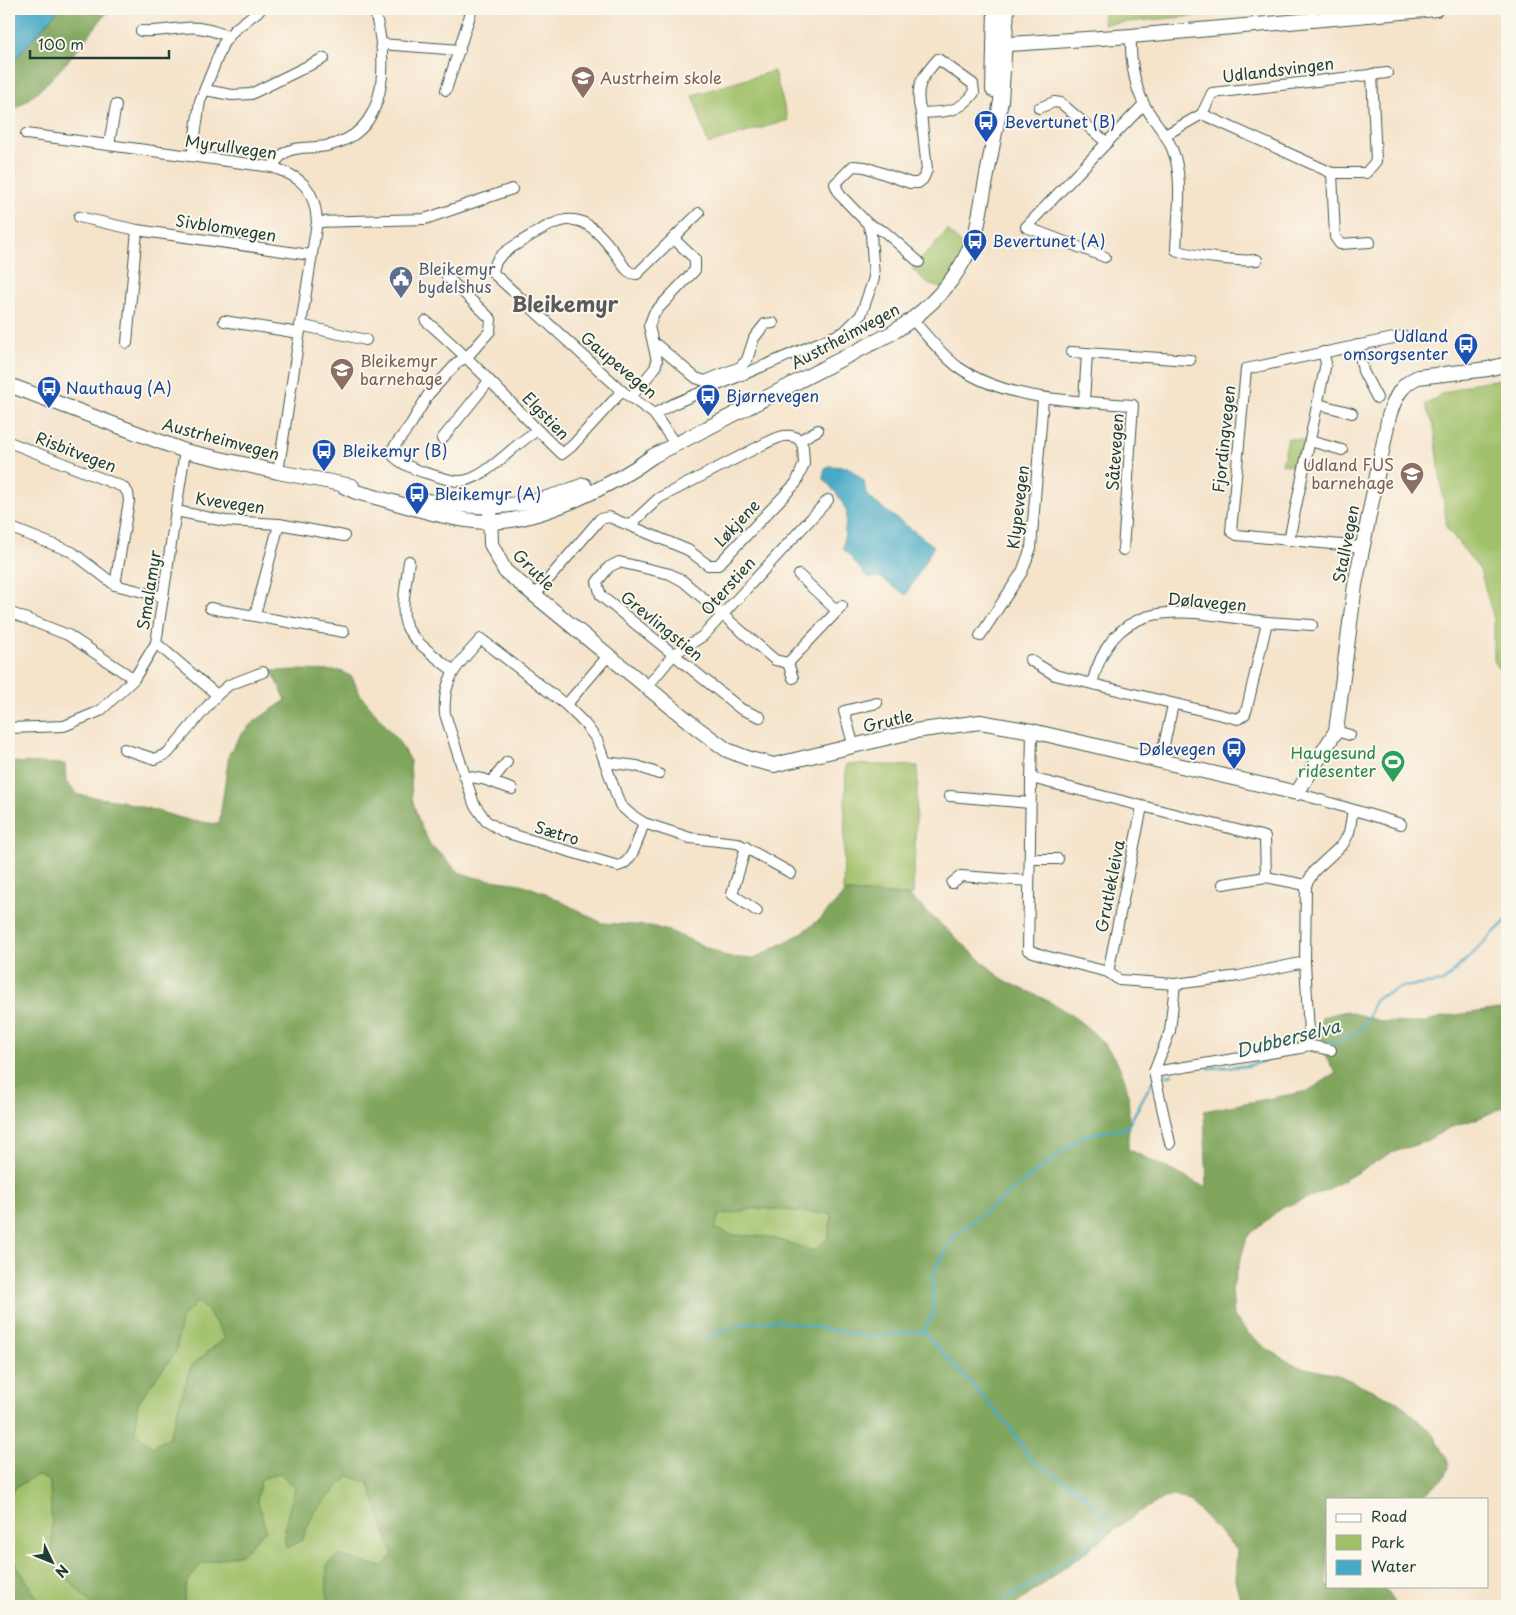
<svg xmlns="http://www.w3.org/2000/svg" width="1516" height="1615" font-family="'Playpen Sans',sans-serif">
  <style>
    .green { fill: #a0c069; stroke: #607e4e }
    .forest { fill: #80a65d; stroke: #507248; fill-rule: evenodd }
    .water { fill: #46aac6; stroke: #32747d }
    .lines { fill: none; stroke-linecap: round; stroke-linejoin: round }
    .stream { stroke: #46aac6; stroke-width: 2.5 }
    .street-casing { stroke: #3f564a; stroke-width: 12 }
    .secondary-casing { stroke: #3f564a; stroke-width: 16 }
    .street { stroke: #fff; stroke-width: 10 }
    .secondary { stroke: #fff; stroke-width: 14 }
    .labels { text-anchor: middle; stroke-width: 4; stroke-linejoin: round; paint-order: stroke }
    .street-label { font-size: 16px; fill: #1f3d34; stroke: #fbf7ec }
    .education-label { font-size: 16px; fill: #785e54; stroke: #fbf7ec; text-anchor: start }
    .transit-label { font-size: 16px; fill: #164399; stroke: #fbf7ec; text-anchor: start }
    .service-label { font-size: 16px; fill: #4e5e75; stroke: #fbf7ec; text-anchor: start }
    .leisure-label { font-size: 16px; fill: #27864d; stroke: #fbf7ec; text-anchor: end }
    .water-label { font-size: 18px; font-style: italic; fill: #2b5e60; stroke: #fbf7ec }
    .district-label { font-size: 21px; font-weight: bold; fill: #5b5b5b; stroke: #fbf7ec }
  </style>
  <rect width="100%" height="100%" fill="#fbf7ec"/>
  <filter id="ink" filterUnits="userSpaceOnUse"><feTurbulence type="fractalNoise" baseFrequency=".02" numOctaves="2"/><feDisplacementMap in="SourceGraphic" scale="10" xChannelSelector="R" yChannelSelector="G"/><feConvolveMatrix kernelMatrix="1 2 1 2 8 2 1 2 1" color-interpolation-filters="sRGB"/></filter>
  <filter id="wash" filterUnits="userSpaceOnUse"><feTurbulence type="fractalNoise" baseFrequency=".0096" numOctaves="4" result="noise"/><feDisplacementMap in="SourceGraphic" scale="20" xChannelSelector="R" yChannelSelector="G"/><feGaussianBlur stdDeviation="1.12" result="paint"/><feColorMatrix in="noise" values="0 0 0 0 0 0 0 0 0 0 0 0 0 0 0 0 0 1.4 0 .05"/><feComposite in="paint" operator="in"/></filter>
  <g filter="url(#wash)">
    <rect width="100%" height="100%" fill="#f5e3ca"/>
    <!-- green -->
    <g class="green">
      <path d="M1103 9H1275L1104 24Z"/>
      <path d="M774 71 788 120 708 144 693 95Z"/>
      <path d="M948 230 971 253 972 266 946 289 930 285 912 269Z"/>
      <path d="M1507 378V679L1494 661V619L1480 570 1447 528 1434 426 1425 405 1442 394 1474 383Z"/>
      <path d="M1288 438 1307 441 1301 468 1282 464Z"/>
      <path d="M846 764 918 766 913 895 843 892Z"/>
      <path d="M758 1208 832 1214 828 1239 814 1251 769 1237 733 1235 714 1229 719 1215Z"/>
      <path d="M198 1302 208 1311 225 1338 191 1366 169 1438 152 1448 135 1431 138 1402 176 1352 181 1319Z"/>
      <path d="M280 1473 295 1488 284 1529 286 1548 302 1540 313 1514 349 1475 369 1484 393 1554 382 1567 339 1556 327 1564V1606H183L186 1584 201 1564 241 1554 266 1530 257 1499 261 1479Z"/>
      <path d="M37 1475 50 1481 53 1564 93 1606H42L9 1553V1499L16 1487Z"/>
    </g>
    <!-- forest -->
    <g class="forest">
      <path d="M59 9H110C80 45 53 86 11 111L14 115 9 119V66Z"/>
      <path d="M295 670 341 671 352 677 360 694 399 742 410 761 412 798 419 822 430 844 459 872 477 878 521 884 545 893 602 923 651 926 672 932 728 957 754 959 800 934 819 920 846 892 908 895 1001 978C1016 987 1031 992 1046 1000 1082 1019 1123 1051 1128 1095 1130 1112 1128 1131 1128 1149L1207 1188 1204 1111 1308 1091 1336 1073 1316 1043 1322 1017 1346 1011 1383 1022 1422 1023 1441 1017 1507 1008V1105L1482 1117 1449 1128 1424 1142 1391 1153 1325 1191 1282 1208 1274 1214 1247 1237 1232 1289 1234 1316 1249 1334 1266 1348 1296 1366 1338 1375 1397 1401 1434 1435 1447 1458 1449 1468 1445 1476 1420 1499H1327V1586H1383L1396 1606H1242L1235 1580 1237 1550 1193 1505 1185 1499 1174 1496 1165 1498 1137 1513 1014 1606H327V1564L339 1556 382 1567 393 1555 369 1484 349 1475 313 1514 302 1540 286 1548 284 1529 295 1488 280 1473 261 1479 257 1499 266 1530 241 1554 201 1564 186 1584 183 1606H93L53 1564 50 1481 37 1475 16 1487 9 1499V762L65 764 66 782 79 795 121 801 192 821 219 824 229 754 240 736 252 723 286 700 272 671ZM758 1208 832 1214 828 1239 814 1251 769 1237 733 1235 715 1229 719 1215ZM198 1302 208 1311 225 1338 191 1366 169 1438 152 1447 135 1431 138 1402 176 1352 181 1319Z"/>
      <path d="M9 1553 42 1606H9Z"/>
    </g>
    <!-- water -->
    <g class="water">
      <path d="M9 9H59L9 66Z"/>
      <path d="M829 466 848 467 864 481 866 493 877 504 934 546 906 595 879 577 871 578 866 576 843 548 847 512 838 495 823 478 825 468Z"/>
    </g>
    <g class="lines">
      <!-- stream -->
      <g class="stream">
        <path d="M1324 1045C1358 1035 1364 1034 1375 999L1402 987 1443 982 1507 920"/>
        <path d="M1209 1068 1247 1066 1284 1055"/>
        <path d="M1158 1078 1172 1074"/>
        <path d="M923 1331 933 1316V1274L954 1236 1084 1135 1127 1128 1153 1080"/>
        <path d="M923 1331 1010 1427 1031 1460 1075 1487 1109 1518 1085 1549 996 1606"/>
        <path d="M703 1338 747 1323 776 1320 870 1337 923 1331"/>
      </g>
    </g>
  </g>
  <g filter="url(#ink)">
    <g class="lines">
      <defs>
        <g id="street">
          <path d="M141 31C157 32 169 29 185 28 199 26 214 31 228 36"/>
          <path d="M1131 36C1130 58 1134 85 1144 104 1154 123 1169 135 1175 157 1183 185 1177 220 1176 250 1191 256 1240 262 1257 260"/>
          <path d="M381 44 460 50"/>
          <path d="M938 59 973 84 974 93C959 113 945 112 921 113 914 87 921 78 938 59Z"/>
          <path d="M205 90 232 95 251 94 324 58"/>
          <path d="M446 90 472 9"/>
          <path d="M1039 108 1054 102 1061 103 1107 143"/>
          <path d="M1202 114 1332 173H1366L1376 161 1372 74"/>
          <path d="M26 134 272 167C302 177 315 189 317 222L278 472"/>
          <path d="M1167 134 1202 114 1212 93 1387 73"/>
          <path d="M109 144 116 105"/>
          <path d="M192 156 200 101 223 44 234 30 261 9"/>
          <path d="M272 167C288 142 301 150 326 146 391 134 388 59 374 9"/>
          <path d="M1332 173 1335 237 1340 244 1370 242"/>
          <path d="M79 217 137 230 310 255"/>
          <path d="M317 222 425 219 512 189"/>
          <path d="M868 224 885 232 919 262"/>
          <path d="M1105 257 1026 227 1144 104"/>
          <path d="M447 277 491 319 490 331 467 357 458 362 428 395 411 424 390 452C398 463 413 469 426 473 437 476 449 481 460 481 485 481 515 442 537 431"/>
          <path d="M913 320C927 336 941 354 958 367 1007 401 1076 401 1133 405L1123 550"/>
          <path d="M224 321 299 333"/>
          <path d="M426 321C475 362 516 410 562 454L572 446 622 391"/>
          <path d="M300 325 366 340"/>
          <path d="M127 343 137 230"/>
          <path d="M654 345H657L696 378 705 381 740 367 747 360 754 338 765 324 773 323"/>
          <path d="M1358 345 1363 371 1377 398"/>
          <path d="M1071 352 1190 360"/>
          <path d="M631 397 655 368 657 361 649 326 654 313 695 270V259L674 239"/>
          <path d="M1084 401 1087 354"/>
          <path d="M1318 404 1352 413"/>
          <path d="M654 414 673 404 844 332 861 315 874 278 871 234 868 224 840 195 835 184 853 166 865 167 910 183H918L923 179 927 170 921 113"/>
          <path d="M442 439 489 381"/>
          <path d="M800 440 818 430"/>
          <path d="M1310 441 1342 450"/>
          <path d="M9 442 123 487 128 493 129 501 115 585"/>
          <path d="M676 445 654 414 622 391 493 273C494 257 506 251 519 243 569 211 583 208 620 260 624 267 628 274 637 274L699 213"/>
          <path d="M176 511 225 521 279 524 344 536"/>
          <path d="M9 527 72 552 115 585 163 597"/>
          <path d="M1289 540 1326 363 1323 352"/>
          <path d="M1362 547 1237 535 1231 531 1246 369 1403 336"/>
          <path d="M409 561C399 631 397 626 452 670"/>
          <path d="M799 575 837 611"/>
          <path d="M534 596 600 519 609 517 688 550 708 565H718L796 483 804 464 803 447 800 440C788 431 777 438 764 444L659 498 630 525"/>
          <path d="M210 608 344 632"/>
          <path d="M9 612 68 635 134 679"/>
          <path d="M255 615 279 524"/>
          <path d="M1267 622 1312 625"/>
          <path d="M980 636 1022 572 1031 548 1043 399"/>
          <path d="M1030 660 1055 675 1238 719 1245 714 1247 708 1267 622C1193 614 1116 587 1092 684"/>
          <path d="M788 663 793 678"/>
          <path d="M647 687 674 654 703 636 828 500"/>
          <path d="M217 695 229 685 263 672"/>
          <path d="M566 705 608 656"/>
          <path d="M760 717 741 709 601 596 597 582 609 567 619 562 670 574 683 581 775 660 788 663 842 606"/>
          <path d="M9 728 64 726 100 711 134 679 156 643 185 451"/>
          <path d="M1032 731 1028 950 1045 956 1108 972 1119 980 1175 984"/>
          <path d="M1336 731 1350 735"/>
          <path d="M854 747 844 711 877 703"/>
          <path d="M124 749 155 759 168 753 217 695 156 643"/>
          <path d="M605 762 637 766 659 774"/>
          <path d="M1160 762 1173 705"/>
          <path d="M464 776 483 779 512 789"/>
          <path d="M1031 778 1265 837 1266 877"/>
          <path d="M491 782 507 762"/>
          <path d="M1297 793 1401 824"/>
          <path d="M950 796 1030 803"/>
          <path d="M644 823C639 835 633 864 618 866L504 832 486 821 474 804 445 714C442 678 459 663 481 639L566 705 585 724 597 740 620 805 630 814 644 823 690 838 737 843 791 873"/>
          <path d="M746 847 732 894 757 911"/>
          <path d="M1030 859H1058"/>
          <path d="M952 883 961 876 1029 881"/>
          <path d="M1223 884 1266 877 1306 885"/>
          <path d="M1108 972 1142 807"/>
          <path d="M1307 1045 1331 1050"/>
          <path d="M1154 1072 1170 1031 1175 984 1239 976 1305 962"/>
          <path d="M1170 1143 1154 1072 1301 1048 1307 1045 1309 1033 1305 962 1306 885 1314 871 1343 844 1349 833 1353 810"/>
        </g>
        <g id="secondary">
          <path d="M994 45 1131 36 1436 9"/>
          <path d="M993 90 995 9"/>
          <path d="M9 385 185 451 278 472 352 486"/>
          <path d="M343 486 356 492C397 502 447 521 489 522 539 522 614 485 653 456L892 333C932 308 960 278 976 233L1001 101 1007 9"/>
          <path d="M417 499C479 511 526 510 584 485"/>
          <path d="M490 508 491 544 505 571 697 728 727 750 750 759 774 765 915 731 980 722 1032 731 1297 793 1336 731 1355 585 1389 416C1395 398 1400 385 1418 377L1488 369 1507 364"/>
        </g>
      </defs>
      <!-- street casing -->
      <use href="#street" class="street-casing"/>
      <!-- secondary casing -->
      <use href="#secondary" class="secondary-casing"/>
      <!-- street -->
      <use href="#street" class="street"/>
      <!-- secondary -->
      <use href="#secondary" class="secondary"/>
    </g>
  </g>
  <!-- icons -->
  <defs>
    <symbol id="school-pin" viewBox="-11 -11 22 30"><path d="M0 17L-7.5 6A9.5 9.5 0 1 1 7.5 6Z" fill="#8d6e63" stroke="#fbf7ec"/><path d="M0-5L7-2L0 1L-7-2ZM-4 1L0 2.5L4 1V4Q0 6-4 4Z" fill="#fff"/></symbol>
    <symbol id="bus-pin" viewBox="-11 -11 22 30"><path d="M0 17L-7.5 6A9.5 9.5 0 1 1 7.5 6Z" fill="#1a4fb4" stroke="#fbf7ec"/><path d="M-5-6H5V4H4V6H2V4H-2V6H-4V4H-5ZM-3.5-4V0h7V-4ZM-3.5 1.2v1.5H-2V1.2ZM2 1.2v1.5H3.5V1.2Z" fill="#fff"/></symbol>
    <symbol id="civic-pin" viewBox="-11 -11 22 30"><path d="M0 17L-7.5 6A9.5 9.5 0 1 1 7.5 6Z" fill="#5c6f8a" stroke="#fbf7ec"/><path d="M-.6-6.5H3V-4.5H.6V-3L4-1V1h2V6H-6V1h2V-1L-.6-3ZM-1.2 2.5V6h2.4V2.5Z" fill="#fff"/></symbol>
    <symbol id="stadium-pin" viewBox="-11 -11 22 30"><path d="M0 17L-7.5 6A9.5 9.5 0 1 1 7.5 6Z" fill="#2e9e5b" stroke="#fbf7ec"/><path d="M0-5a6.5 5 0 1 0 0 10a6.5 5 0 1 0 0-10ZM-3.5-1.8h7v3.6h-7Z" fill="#fff"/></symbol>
  </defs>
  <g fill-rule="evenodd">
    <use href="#school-pin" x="569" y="64" width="28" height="38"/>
    <use href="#bus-pin" x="972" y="108" width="28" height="38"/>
    <use href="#bus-pin" x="961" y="227" width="28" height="38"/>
    <use href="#civic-pin" x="387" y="264" width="28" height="38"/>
    <use href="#bus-pin" x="1452" y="331" width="28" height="38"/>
    <use href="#school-pin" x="328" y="356" width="28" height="38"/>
    <use href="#bus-pin" x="35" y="374" width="28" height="38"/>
    <use href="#bus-pin" x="694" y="382" width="28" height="38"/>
    <use href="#bus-pin" x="310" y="437" width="28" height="38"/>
    <use href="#school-pin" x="1398" y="460" width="28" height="38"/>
    <use href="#bus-pin" x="403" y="480" width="28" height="38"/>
    <use href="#bus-pin" x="1220" y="735" width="28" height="38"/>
    <use href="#stadium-pin" x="1379" y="748" width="28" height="38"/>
  </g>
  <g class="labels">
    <!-- street labels -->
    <g class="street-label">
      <text transform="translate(1278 70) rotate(-7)" y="6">Udlandsvingen</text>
      <text transform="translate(231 147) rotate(8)" y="6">Myrullvegen</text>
      <text transform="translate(226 228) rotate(9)" y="6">Sivblomvegen</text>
      <text transform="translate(845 336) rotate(-28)" y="6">Austrheimvegen</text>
      <text transform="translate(619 365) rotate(40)" y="6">Gaupevegen</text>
      <text transform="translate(546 416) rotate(46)" y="6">Elgstien</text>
      <text transform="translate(221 439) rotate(15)" y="6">Austrheimvegen</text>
      <text transform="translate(1224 439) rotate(-84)" y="6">Fjordingvegen</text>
      <text transform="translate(76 452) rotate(21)" y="6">Risbitvegen</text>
      <text transform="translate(1115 452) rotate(-86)" y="6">Såtevegen</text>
      <text transform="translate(230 503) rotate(8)" y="6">Kvevegen</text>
      <text transform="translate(1018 507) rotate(-83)" y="6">Klypevegen</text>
      <text transform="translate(737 523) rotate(-47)" y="6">Løkjene</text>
      <text transform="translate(1346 544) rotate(-79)" y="6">Stallvegen</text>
      <text transform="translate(534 570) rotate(44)" y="6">Grutle</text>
      <text transform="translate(728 586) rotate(-48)" y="6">Oterstien</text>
      <text transform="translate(149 590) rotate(-81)" y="6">Smalamyr</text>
      <text transform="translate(1207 602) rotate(5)" y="6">Dølavegen</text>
      <text transform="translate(662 626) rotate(39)" y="6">Grevlingstien</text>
      <text transform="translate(888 721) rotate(-13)" y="6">Grutle</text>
      <text transform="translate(557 833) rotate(17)" y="6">Sætro</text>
      <text transform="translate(1110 886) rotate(-79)" y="6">Grutlekleiva</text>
    </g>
    <!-- education labels -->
    <g class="education-label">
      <text x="600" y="84">Austrheim skole</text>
      <text x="360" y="367">Bleikemyr<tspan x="360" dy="18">barnehage</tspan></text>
      <text x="1394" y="471" text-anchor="end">Udland FUS<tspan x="1394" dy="18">barnehage</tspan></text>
    </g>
    <!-- transit labels -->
    <g class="transit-label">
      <text x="1004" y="128">Bevertunet (B)</text>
      <text x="992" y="247">Bevertunet (A)</text>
      <text x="1448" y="342" text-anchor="end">Udland<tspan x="1448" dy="18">omsorgsenter</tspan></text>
      <text x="66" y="394">Nauthaug (A)</text>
      <text x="726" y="402">Bjørnevegen</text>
      <text x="342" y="457">Bleikemyr (B)</text>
      <text x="434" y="500">Bleikemyr (A)</text>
      <text x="1216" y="755" text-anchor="end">Dølevegen</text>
    </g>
    <!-- service labels -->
    <g class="service-label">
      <text x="418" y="275">Bleikemyr<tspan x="418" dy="18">bydelshus</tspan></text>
    </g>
    <!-- leisure labels -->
    <g class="leisure-label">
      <text x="1376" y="759">Haugesund<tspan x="1376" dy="18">ridesenter</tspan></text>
    </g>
    <!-- water labels -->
    <g class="water-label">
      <text transform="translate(1288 1039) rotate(-14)" y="6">Dubberselva</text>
    </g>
    <!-- district labels -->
    <g class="district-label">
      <text x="565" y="312">Bleikemyr</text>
    </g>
  </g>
  <!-- margin -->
  <rect width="1516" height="1615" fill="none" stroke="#fbf7ec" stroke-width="30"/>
  <!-- legend -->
  <rect x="1326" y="1498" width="162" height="90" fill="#fbf7ec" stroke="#a3ada2"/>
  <rect x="1336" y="1514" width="25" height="8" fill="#ffffff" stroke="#a3ada2"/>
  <text x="1371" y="1522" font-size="15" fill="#1f3d34">Road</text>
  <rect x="1336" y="1535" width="25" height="15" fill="#a0c069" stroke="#a3ada2"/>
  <text x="1371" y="1548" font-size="15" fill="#1f3d34">Park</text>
  <rect x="1336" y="1560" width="25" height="15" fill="#46aac6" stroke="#a3ada2"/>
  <text x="1371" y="1572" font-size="15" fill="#1f3d34">Water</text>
  <!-- north arrow -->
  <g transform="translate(52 1562) rotate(133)" stroke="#fbf7ec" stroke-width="4" paint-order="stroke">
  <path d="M0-4L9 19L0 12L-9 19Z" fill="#1f3d34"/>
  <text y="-8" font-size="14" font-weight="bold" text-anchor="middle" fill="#1f3d34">N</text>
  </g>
  <!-- scale -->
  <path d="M30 50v8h139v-8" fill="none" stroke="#1f3d34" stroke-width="2.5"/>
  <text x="38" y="50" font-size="15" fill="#1f3d34" stroke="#fbf7ec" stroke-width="4" paint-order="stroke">100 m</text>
</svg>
